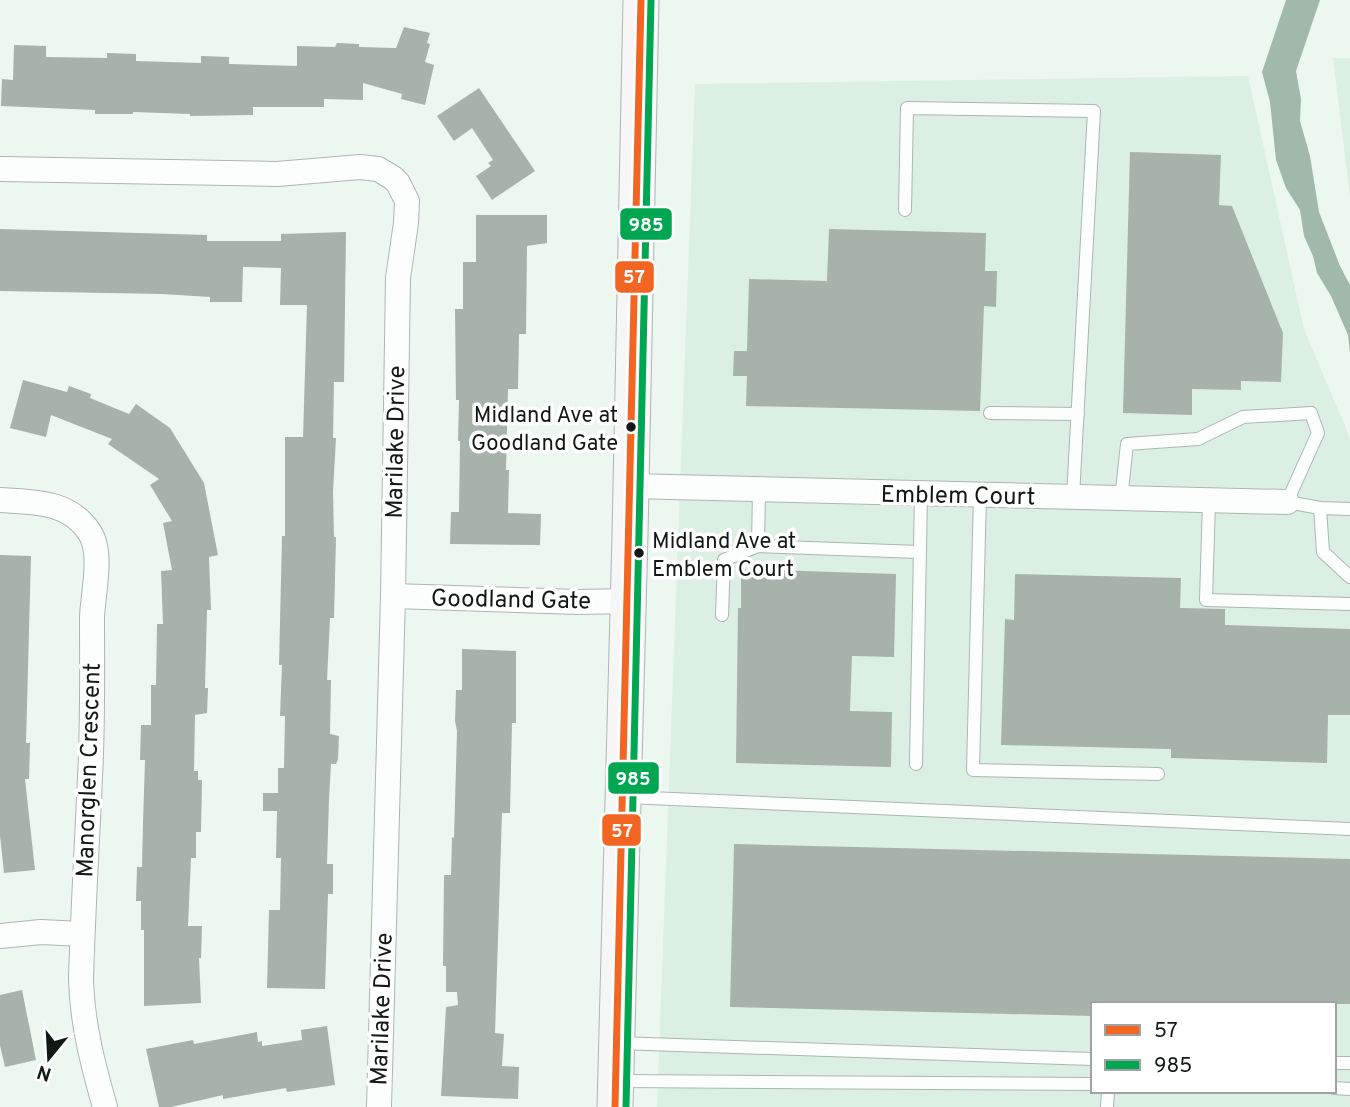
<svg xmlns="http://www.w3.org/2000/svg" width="1350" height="1107" font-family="Overpass,sans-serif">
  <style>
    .built { fill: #dcefe3; fill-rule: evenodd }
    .water { fill: #a1b9ab }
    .building { fill: #a7b2ab }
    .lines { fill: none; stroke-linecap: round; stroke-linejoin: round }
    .service-casing { stroke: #aeb6b1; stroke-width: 14 }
    .minor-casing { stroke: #aeb6b1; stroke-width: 26 }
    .secondary-casing { stroke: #aeb6b1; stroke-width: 37 }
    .service { stroke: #fcfefd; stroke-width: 12 }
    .minor { stroke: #fcfefd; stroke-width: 24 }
    .secondary { stroke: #f7f6f7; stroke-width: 35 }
    .bus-1-casing { stroke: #fff; stroke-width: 12 }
    .bus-2-casing { stroke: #fff; stroke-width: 12 }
    .bus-1 { stroke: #f26522; stroke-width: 7 }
    .bus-2 { stroke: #00a651; stroke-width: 7 }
    .bus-dot { fill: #121915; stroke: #fff; stroke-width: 2.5 }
    .labels { text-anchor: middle; stroke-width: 7; stroke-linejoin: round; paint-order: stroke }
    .bus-label { font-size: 22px; fill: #121915; stroke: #fff; text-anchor: end }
    .street-label { font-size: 24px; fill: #121915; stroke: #fff }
    .line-badge { stroke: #fff; stroke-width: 2.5 }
    .badge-label { font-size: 19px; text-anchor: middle; font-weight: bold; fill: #fff }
  </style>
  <rect width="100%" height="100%" fill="#ecf7f0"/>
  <!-- built -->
  <g class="built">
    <path d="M1333 58H1350V197Z"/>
    <path d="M1248 76 1304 329 1350 438V1107H657L695 84ZM1093 1004H1334V1091H1093Z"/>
  </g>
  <!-- water -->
  <path class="water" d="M1286 0H1320L1296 71 1301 99 1300 121 1310 156 1319 212 1340 266 1350 285V353L1348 335 1331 296 1317 273 1313 256 1304 236 1300 210 1286 188 1276 160 1270 102 1262 72Z"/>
  <!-- building -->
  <g class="building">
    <path d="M404 27 430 33 427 43 430 44 425 62 434 65 425 105 401 99 402 94 363 83V100L324 99V107H253V115L190 116V114L133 112V114H95V110L1 106 2 79 13 80 14 45 46 46V57L107 58V53L136 54V61L201 63V56L229 57V64L297 66V46L335 47 337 43 359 44V47L396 48Z"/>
    <path d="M479 88 535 171 492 200 476 176 491 166 488 163 493 160 472 128 454 141 437 116Z"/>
    <path d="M1130 152 1221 155 1219 205 1232 206 1283 333 1281 382 1241 381V390L1192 389V415L1123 413Z"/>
    <path d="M476 215H547V243L527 246 526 334H519L518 389H508L506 470H509L508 513 541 514 540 545 450 544 451 512H459L460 441H458L459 400H456L455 309H463V262H476Z"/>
    <path d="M0 229 207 235V241H281V234L346 232 344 382H334L333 438H336L333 492 334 537H336L334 618H330L327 680H331L330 734 339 736 338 759 336 764H331L329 799 327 864H333V894H328L325 989 267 988 269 910H280L281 858H276L277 811H263V793H278V768H284L285 716H280L282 665H279L282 536H285V437H303L307 305H280L281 268 243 267 242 302H210V297L162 294 0 291Z"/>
    <path d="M829 229 986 233 985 271H997L996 307 984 306 980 411 746 406 747 376H733L734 351H747L749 279 827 281Z"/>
    <path d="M23 380 67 392 69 386 91 394 90 398 129 414 136 404 170 428 204 483 218 555 209 557 211 610H207L205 688H208L207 713 195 715 194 771H198V780H202L201 832H196V858H191L188 926H202L201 958H199L201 1003 144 1006V930H141V901H136L137 867H142L143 823 145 760H140L141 725H151V685H156L157 624H163L161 571 172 570 163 523 172 521 150 485 159 479 108 444 112 439 51 415 46 437 10 428Z"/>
    <path d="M0 555 31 556 26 743H30L29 779H25L35 870 4 873 0 835Z"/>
    <path d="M741 569 896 574 894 657 852 656 850 711 892 712 891 767 736 763 738 608H741Z"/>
    <path d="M1015 574 1181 578 1180 608 1225 609V625L1350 629V715H1328L1327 763 1171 758V749L1001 745 1005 619 1014 620Z"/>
    <path d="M462 649 516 651V723H512L510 813H502L495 1033 504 1034 502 1066 519 1067 518 1099 441 1096 446 1007 458 1005 457 992H446V966H443L444 875H451L452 837 454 838 457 731 455 721 456 690H462Z"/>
    <path d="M734 844 1350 859V1004H1093V1016L730 1007Z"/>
    <path d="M22 990 36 1060 5 1067 0 1045V995Z"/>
    <path d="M327 1026 335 1085 287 1092 286 1088 223 1099V1095L171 1107H159L146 1049 193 1040 194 1044 257 1032 258 1042 262 1041V1046L302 1040 301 1030Z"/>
  </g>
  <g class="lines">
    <defs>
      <g id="service">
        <path d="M905 210 907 108 1094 111 1073 497"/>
        <path d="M990 413 1078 414"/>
        <path d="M980 495 973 770 1158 774"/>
        <path d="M1121 499 1127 444 1198 439 1243 417 1311 413 1318 433 1287 502 1320 508 1350 509"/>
        <path d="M1209 501 1206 600 1350 604"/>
        <path d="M1320 508 1323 552 1350 577"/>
        <path d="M758 546 759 490"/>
        <path d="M722 615 724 560 758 546 919 552"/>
        <path d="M916 764 921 494"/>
        <path d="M627 797 1350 829"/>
        <path d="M618 1043 1093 1059"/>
        <path d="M1334 1063H1350"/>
        <path d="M617 1081 1093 1084"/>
        <path d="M1334 1088 1350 1089"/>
        <path d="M1107 1107 1108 1091"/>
      </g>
      <g id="minor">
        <path d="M0 169 277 174 360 167 378 169 393 178 398 183 407 201 406 223 398 278 393 596 379 1107"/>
        <path d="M630 486 1287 502"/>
        <path d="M0 500C34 502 70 501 90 533 103 553 93 593 92 617 92 670 93 723 90 777 87 844 83 911 81 979 82 1023 93 1065 105 1107"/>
        <path d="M393 596 578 602 629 601"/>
        <path d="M0 936 41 932 82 934"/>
      </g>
      <path id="secondary" d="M615 1107 630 535 641 0"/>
    </defs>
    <!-- service casing -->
    <use href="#service" class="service-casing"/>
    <!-- minor casing -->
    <use href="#minor" class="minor-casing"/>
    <!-- secondary casing -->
    <use href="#secondary" class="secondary-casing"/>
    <!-- service -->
    <use href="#service" class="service"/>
    <!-- minor -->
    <use href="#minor" class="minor"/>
    <!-- secondary -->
    <use href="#secondary" class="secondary"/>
    <defs>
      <path id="bus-1" d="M615 1107 641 0"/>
      <path id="bus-2" d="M626 1107 651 0"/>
    </defs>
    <!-- bus-1 casing -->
    <use href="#bus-1" class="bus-1-casing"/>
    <!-- bus-2 casing -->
    <use href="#bus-2" class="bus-2-casing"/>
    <!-- bus-1 -->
    <use href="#bus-1" class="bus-1"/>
    <!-- bus-2 -->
    <use href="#bus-2" class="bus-2"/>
  </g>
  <!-- markers -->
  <g class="bus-dot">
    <circle cx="631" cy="427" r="6"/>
    <circle cx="639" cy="553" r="6"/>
  </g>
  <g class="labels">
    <!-- bus labels -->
    <g class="bus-label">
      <text x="618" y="422">Midland Ave at<tspan x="618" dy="28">Goodland Gate</tspan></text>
      <text x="652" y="548" text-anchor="start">Midland Ave at<tspan x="652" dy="28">Emblem Court</tspan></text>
    </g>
    <!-- street labels -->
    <g class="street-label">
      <text transform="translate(395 442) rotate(-89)" y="8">Marilake Drive</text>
      <text transform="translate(958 495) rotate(1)" y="8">Emblem Court</text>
      <text transform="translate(511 599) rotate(1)" y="8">Goodland Gate</text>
      <text transform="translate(88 770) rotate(-88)" y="8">Manorglen Crescent</text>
      <text transform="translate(381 1009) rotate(-88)" y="8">Marilake Drive</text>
    </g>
  </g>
  <g class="line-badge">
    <rect x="619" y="207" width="54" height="34" rx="7" fill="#00a651"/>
    <rect x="614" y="260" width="41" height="34" rx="7" fill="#f26522"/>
    <rect x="607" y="761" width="53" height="34" rx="7" fill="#00a651"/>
    <rect x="601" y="813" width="41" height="34" rx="7" fill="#f26522"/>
  </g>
  <g class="badge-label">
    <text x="646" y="231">985</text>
    <text x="634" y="283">57</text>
    <text x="633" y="785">985</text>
    <text x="622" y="837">57</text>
  </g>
  <!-- legend -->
  <rect x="1091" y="1002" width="245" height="91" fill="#ffffff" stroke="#a0a3a1" stroke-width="2"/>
  <rect x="1105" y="1025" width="35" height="10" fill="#f26522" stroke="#a0a3a1" stroke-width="2"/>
  <text x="1154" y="1037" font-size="21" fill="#121915">57</text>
  <rect x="1105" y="1060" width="35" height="10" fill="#00a651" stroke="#a0a3a1" stroke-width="2"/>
  <text x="1154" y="1072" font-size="21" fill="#121915">985</text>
  <!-- north arrow -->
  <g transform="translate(49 1058) rotate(198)" stroke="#ffffff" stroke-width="5" paint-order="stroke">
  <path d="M0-5L12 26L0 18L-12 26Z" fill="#121915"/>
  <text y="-10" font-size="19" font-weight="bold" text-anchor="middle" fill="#121915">N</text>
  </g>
</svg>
